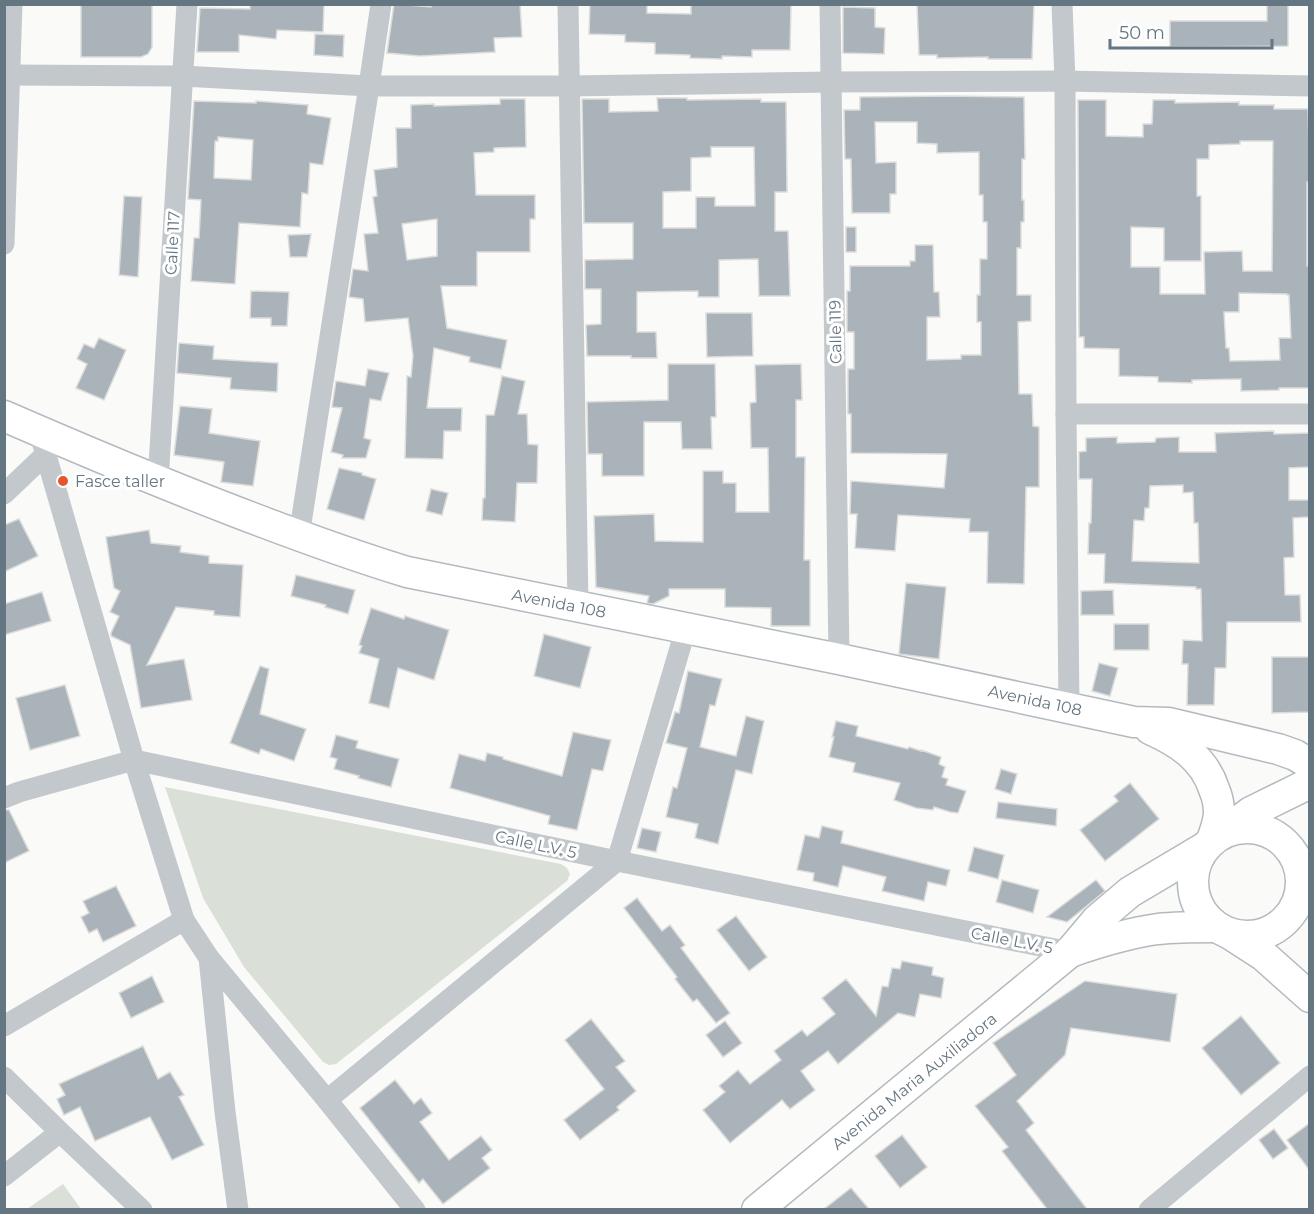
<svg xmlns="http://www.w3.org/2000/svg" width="1314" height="1214" font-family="Montserrat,sans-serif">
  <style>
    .green { fill: #dadfd7 }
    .building { fill: #aab3b9; stroke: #dcdcda; stroke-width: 1.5; fill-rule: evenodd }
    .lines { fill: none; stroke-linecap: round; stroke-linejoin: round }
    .secondary-casing { stroke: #b3babf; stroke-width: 33 }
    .street { stroke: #c3c8cc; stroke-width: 21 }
    .secondary { stroke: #fff; stroke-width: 30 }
    .poi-dot { fill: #e4572e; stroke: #fff; stroke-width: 2 }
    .labels { text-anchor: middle; stroke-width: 6; stroke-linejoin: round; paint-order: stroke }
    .street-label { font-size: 16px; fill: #657683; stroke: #fff }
    .poi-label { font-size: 16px; fill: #657683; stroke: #fff; text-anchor: start }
  </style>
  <rect width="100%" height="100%" fill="#fafaf8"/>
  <!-- green -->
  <g class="green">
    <path d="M165 787 561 864 567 868 570 874 567 881 336 1064 329 1065 323 1062 244 967 203 898Z"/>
    <path d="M63 1184 81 1209H27Z"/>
  </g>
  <!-- building -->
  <g class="building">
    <path d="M81 4H152V47L148 54 141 57H81Z"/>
    <path d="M250 4H324L323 32 277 30 276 39 239 35V52H197L200 8 250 9Z"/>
    <path d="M394 4 431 7V4H520L522 37 494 38 495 52 420 56 387 53Z"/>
    <path d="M590 4H647V13L691 14V4H791L790 50H752V57L722 56V59L690 58V55L655 54V43L625 42V35L589 34Z"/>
    <path d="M917 4H1034L1032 59H988V57L937 58V55H919Z"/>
    <path d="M1267 4H1288V46L1170 47V21H1267Z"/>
    <path d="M843 7 875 8V27L885 28 884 54 843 53Z"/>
    <path d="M315 34 344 35 343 57 314 55Z"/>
    <path d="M949 96 1024 97 1025 159H1022V200H1024V222H1021V248H1017V295H1031V321L1018 322 1019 394H1032L1033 426 1039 427V487H1026L1024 584 987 583 988 532H969L970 519 898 515 895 551 855 548 857 514H850L851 481 944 488 947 454 851 453V414H848V369H854V332H847V291H850V266H910V261H915V245H933L934 292H939L940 317H927V360L961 359V355H981V322H977V295H980V259H987V222H983V195H979V152L937 153V144L917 143V122H875L876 163 896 162V194H890V213H852L851 159H845L844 110H860V97Z"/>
    <path d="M657 98H687V100L761 99V102H786L787 192H775V231H788L790 296H759L758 259 719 260V297H698V291L637 292V332H656L657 358H631V356H587L586 325 601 324V289H585V260L633 259V223H584L582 99H609V112L658 111ZM711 147H754L755 206H715V197H696V228H663V192L691 191V158L711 157Z"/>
    <path d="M500 99H525L526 147 494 148V152L474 153 476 195H535V219H530V252H477V286H441L447 328 507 340 501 369 469 362 470 357 434 348 427 408H462L461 431H444L443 459 405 458 407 376 411 377 413 356 408 318 365 322 363 299 349 297 353 269 368 271 364 234 378 233 373 197 377 196 374 170 397 167 396 128H411V105L434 104V106L500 104ZM437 219V256L407 260 402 224Z"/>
    <path d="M1078 100H1106V136L1143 137V124H1152L1153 100H1175V103L1239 102V105H1274V109H1308L1310 182H1307V266H1310V388H1279V390L1241 391V379L1192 380V383L1158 382V377L1119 376V349L1084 348V337H1079ZM1240 141H1273L1272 271H1243L1242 251 1204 252 1205 294H1160V267H1131V227L1164 228V261H1201V196H1197V159H1209V145L1240 144ZM1239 293 1287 294V295H1289L1291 338H1279L1280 360 1230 361 1229 348H1226L1224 312H1239Z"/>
    <path d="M194 101 256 103V101L308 105 307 114 331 118 323 165 310 163 308 194 302 193 300 227 239 223 235 284 191 281 194 238H199L201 200 188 199ZM218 137 253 140 251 180 214 178 215 141H218Z"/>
    <path d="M124 196 142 197 138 277 119 275Z"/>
    <rect x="846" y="227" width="10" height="25"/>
    <path d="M311 234 307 257H290L288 235Z"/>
    <path d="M251 291 289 292 287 326H271V318H250Z"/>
    <path d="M706 313H752L753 356 707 357Z"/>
    <path d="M99 338 126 350 104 400 76 388 87 364 77 359 84 344 94 348Z"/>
    <path d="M179 343 214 346 213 359 278 363 277 392 230 389 231 378 177 373Z"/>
    <path d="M668 364H715L716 417H711L712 449H682L681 422H644V476H602V454H588L587 402 668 400Z"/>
    <path d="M801 364 802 400H796V457H805L804 560H810V626H771V608L725 607V589H669V596L653 604 647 603 649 596 596 587 594 516 654 514 655 541 703 542V471H723V483H736V512H769L768 448H751L750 403 756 402 755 365Z"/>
    <path d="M368 369 389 373 381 401 370 399 364 438 371 440 366 458H342L343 455 331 452 342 408 332 407 336 381 365 386Z"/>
    <path d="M502 376 525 381 518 414H527L528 444 538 445 537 483H517L515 522 482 520 483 498H485L486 415H494Z"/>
    <path d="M180 406 212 409 209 433 260 441 253 486 221 482 224 462 174 455Z"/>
    <path d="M1274 431V434L1310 433V467L1289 468V500H1309V517L1293 518 1294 557 1284 558 1285 595H1300L1301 622H1227L1226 668H1215L1214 705H1187L1188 664H1182L1183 640 1202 641 1201 589H1196V587L1104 583 1105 554H1088L1089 523H1091L1092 479H1079V452L1086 451V438L1117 437V443L1155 442 1156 438 1179 437V452H1216L1215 433ZM1183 485V493L1193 492 1194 523H1198L1199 563 1132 561 1134 520 1144 521 1145 508H1149L1150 486Z"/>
    <path d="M339 468 362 473V475L376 479 364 520 327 509Z"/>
    <path d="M431 489 448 493 442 515 426 511Z"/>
    <path d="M19 519 38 556 4 572V525Z"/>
    <path d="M149 530 151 543 181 546 180 552 209 556V563L243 565 240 617 214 615V611L176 607 147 665 184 659 192 700 141 708 130 645 111 636V633L119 616 110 612 120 591 114 588 106 537Z"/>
    <path d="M296 575 355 590 348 614 325 607 326 605 291 596Z"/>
    <path d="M906 583 946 587 939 659 899 654Z"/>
    <path d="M1113 590 1114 615H1081V591Z"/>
    <path d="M42 592 51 621 4 635V604Z"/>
    <path d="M371 608 404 619 405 616 449 630 434 680 398 668 389 708 369 703 379 659 359 653 362 646 359 645Z"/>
    <rect x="1114" y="624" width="35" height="26"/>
    <path d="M544 634 591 647 580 688 534 676Z"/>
    <path d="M1272 657H1310V712L1272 713Z"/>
    <path d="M1099 663 1118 668 1110 696 1092 691Z"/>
    <path d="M260 666 269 669 260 714 306 729 294 761 261 749 259 754 230 743Z"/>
    <path d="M688 671 722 679 715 706 710 705 700 747 736 756 746 716 764 721 752 774 736 770 718 844 695 838 698 824 666 817 673 787 677 788 687 748 666 743 675 712 679 713Z"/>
    <path d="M65 685 80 736 30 750 16 698Z"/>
    <path d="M836 721 858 726 856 736 908 749 909 747 921 751V750L941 757 939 764 945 767 942 777 948 779 946 785 966 791 958 813 950 812 934 807 933 810 916 808 894 800 900 783 853 772 855 763 829 757 834 737H832Z"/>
    <path d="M573 732 611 740 603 771 592 769 577 830 548 824 550 816 450 788 459 754 485 761 487 753 503 757V759L562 776Z"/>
    <path d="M336 735 358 741 356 748 399 759 391 787 358 778 359 776 334 769 337 759 330 757Z"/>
    <path d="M1001 769 1017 774 1011 794 995 789Z"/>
    <path d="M1130 783 1159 819 1105 861 1080 830 1118 801 1114 796Z"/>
    <path d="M998 802 1057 809 1056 826 996 818Z"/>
    <path d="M4 810H9L29 851 4 863Z"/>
    <path d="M822 826 843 831 841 843 950 870 946 886 928 882 924 901 882 891 886 877 843 866 838 887 813 881 814 873 797 870 805 835 819 838Z"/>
    <path d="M642 828 661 832 656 852 637 848Z"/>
    <path d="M974 847 1004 855 998 879 968 871Z"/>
    <path d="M1002 880 1039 890 1033 913 996 902Z"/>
    <path d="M1096 880 1105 891 1067 922 1047 917Z"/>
    <path d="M116 886 136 926 103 942 97 929 89 933 81 917 89 913 83 901Z"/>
    <path d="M637 898 662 931 670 925 685 945 681 948 730 1013 716 1023 697 999 693 1002 675 979 677 977 624 908Z"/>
    <path d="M736 916 767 957 749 971 717 930Z"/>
    <path d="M902 961 933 967 932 975 944 978 941 998 920 994 915 1017 898 1013 838 1064 828 1051 801 1071 815 1090 790 1109 782 1100 730 1143 703 1110 725 1092 719 1086 738 1070 750 1084 781 1060 774 1051 802 1030 807 1036 835 1014 822 998 846 979 876 1016 882 986 888 987 892 968 900 969Z"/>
    <path d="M152 976 164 1002 131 1018 119 993Z"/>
    <path d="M1085 981 1177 994 1170 1042 1071 1028 1065 1055 1017 1101 1034 1123 1026 1130 1087 1209H1047L1002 1151 1008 1147 975 1106 1016 1075 993 1043Z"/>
    <path d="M1241 1016 1280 1063 1241 1095 1202 1048Z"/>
    <path d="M591 1019 625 1061 616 1067 636 1091 617 1107 619 1110 580 1140 564 1120 604 1089 565 1040Z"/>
    <path d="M725 1021 742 1043 723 1057 706 1035Z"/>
    <path d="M143 1046 158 1079 170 1072 184 1095 179 1097 204 1145 172 1160 150 1117 95 1141 80 1107 64 1115 57 1099 65 1095 59 1084Z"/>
    <path d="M395 1080 414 1104 421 1098 432 1113 420 1122 449 1160 481 1136 492 1150 482 1158 490 1168 443 1204 423 1179 419 1183 360 1108Z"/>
    <path d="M1310 1123V1171L1287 1140Z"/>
    <path d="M1274 1129 1288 1148 1273 1159 1259 1140Z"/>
    <path d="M902 1135 927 1167 900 1188 875 1156Z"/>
    <path d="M851 1188 869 1209H824Z"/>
  </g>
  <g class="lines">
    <defs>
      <g id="secondary">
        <path d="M4 416C80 449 156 481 234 511 291 533 348 554 407 572L839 659 1134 722 1169 723 1278 749 1295 755 1310 764"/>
        <path d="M1150 729C1179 742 1204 758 1214 789 1217 796 1219 805 1219 812 1219 822 1215 831 1212 840"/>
        <circle cx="1247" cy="882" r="54"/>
        <path d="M1227 830 1251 812 1310 783"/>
        <path d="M1230 934 1264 956 1310 997"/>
        <path d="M1070 952C1099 942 1128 933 1158 929 1177 927 1196 927 1215 927"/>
        <path d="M757 1210 1070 952 1097 920 1130 892 1204 848"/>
      </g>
    </defs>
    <!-- secondary casing -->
    <use href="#secondary" class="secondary-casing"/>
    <!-- street -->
    <g class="street">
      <path d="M568 4 578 606"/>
      <path d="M830 4 839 659"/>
      <path d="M1062 4 1065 81 1066 414 1069 707"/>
      <path d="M10 75 182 76 369 86H570L832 82 1065 81 1310 86"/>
      <path d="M4 244 12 4"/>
      <path d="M1066 414H1310"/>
      <path d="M39 431 134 760 184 920 209 958 225 1112 238 1210"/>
      <path d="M158 482 187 4"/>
      <path d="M4 494 46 454"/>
      <path d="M299 536 369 86 381 4"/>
      <path d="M4 798 19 792 134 760 617 861 1070 952"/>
      <path d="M209 958 327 1100 415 1210"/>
      <path d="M4 1026 184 920"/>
      <path d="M4 1077 60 1132 142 1210"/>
      <path d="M327 1100 617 861 686 628"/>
      <path d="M4 1176 60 1132"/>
      <path d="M1149 1210 1310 1076"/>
    </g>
    <!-- secondary -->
    <use href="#secondary" class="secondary"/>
  </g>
  <!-- markers -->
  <circle class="poi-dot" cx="63" cy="481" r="6"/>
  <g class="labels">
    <!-- street labels -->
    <g class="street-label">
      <text transform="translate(172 243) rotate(-87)" y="6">Calle 117</text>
      <text transform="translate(835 332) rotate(-91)" y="6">Calle 119</text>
      <text transform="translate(559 603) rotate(11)" y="6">Avenida 108</text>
      <text transform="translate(1035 700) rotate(12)" y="6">Avenida 108</text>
      <text transform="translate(536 844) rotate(12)" y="6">Calle L.V. 5</text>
      <text transform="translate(1012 940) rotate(11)" y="6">Calle L.V. 5</text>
      <text transform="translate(914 1081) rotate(-39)" y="6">Avenida Maria Auxiliadora</text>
    </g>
    <!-- poi labels -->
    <g class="poi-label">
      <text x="75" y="487">Fasce taller</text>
    </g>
  </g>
  <!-- border -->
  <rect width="1314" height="1214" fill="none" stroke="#657683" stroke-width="12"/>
  <!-- scale -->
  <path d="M1110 39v9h162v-9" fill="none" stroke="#657683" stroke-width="3"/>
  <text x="1119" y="39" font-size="18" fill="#657683" stroke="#ffffff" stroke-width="4.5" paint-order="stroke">50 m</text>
</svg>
